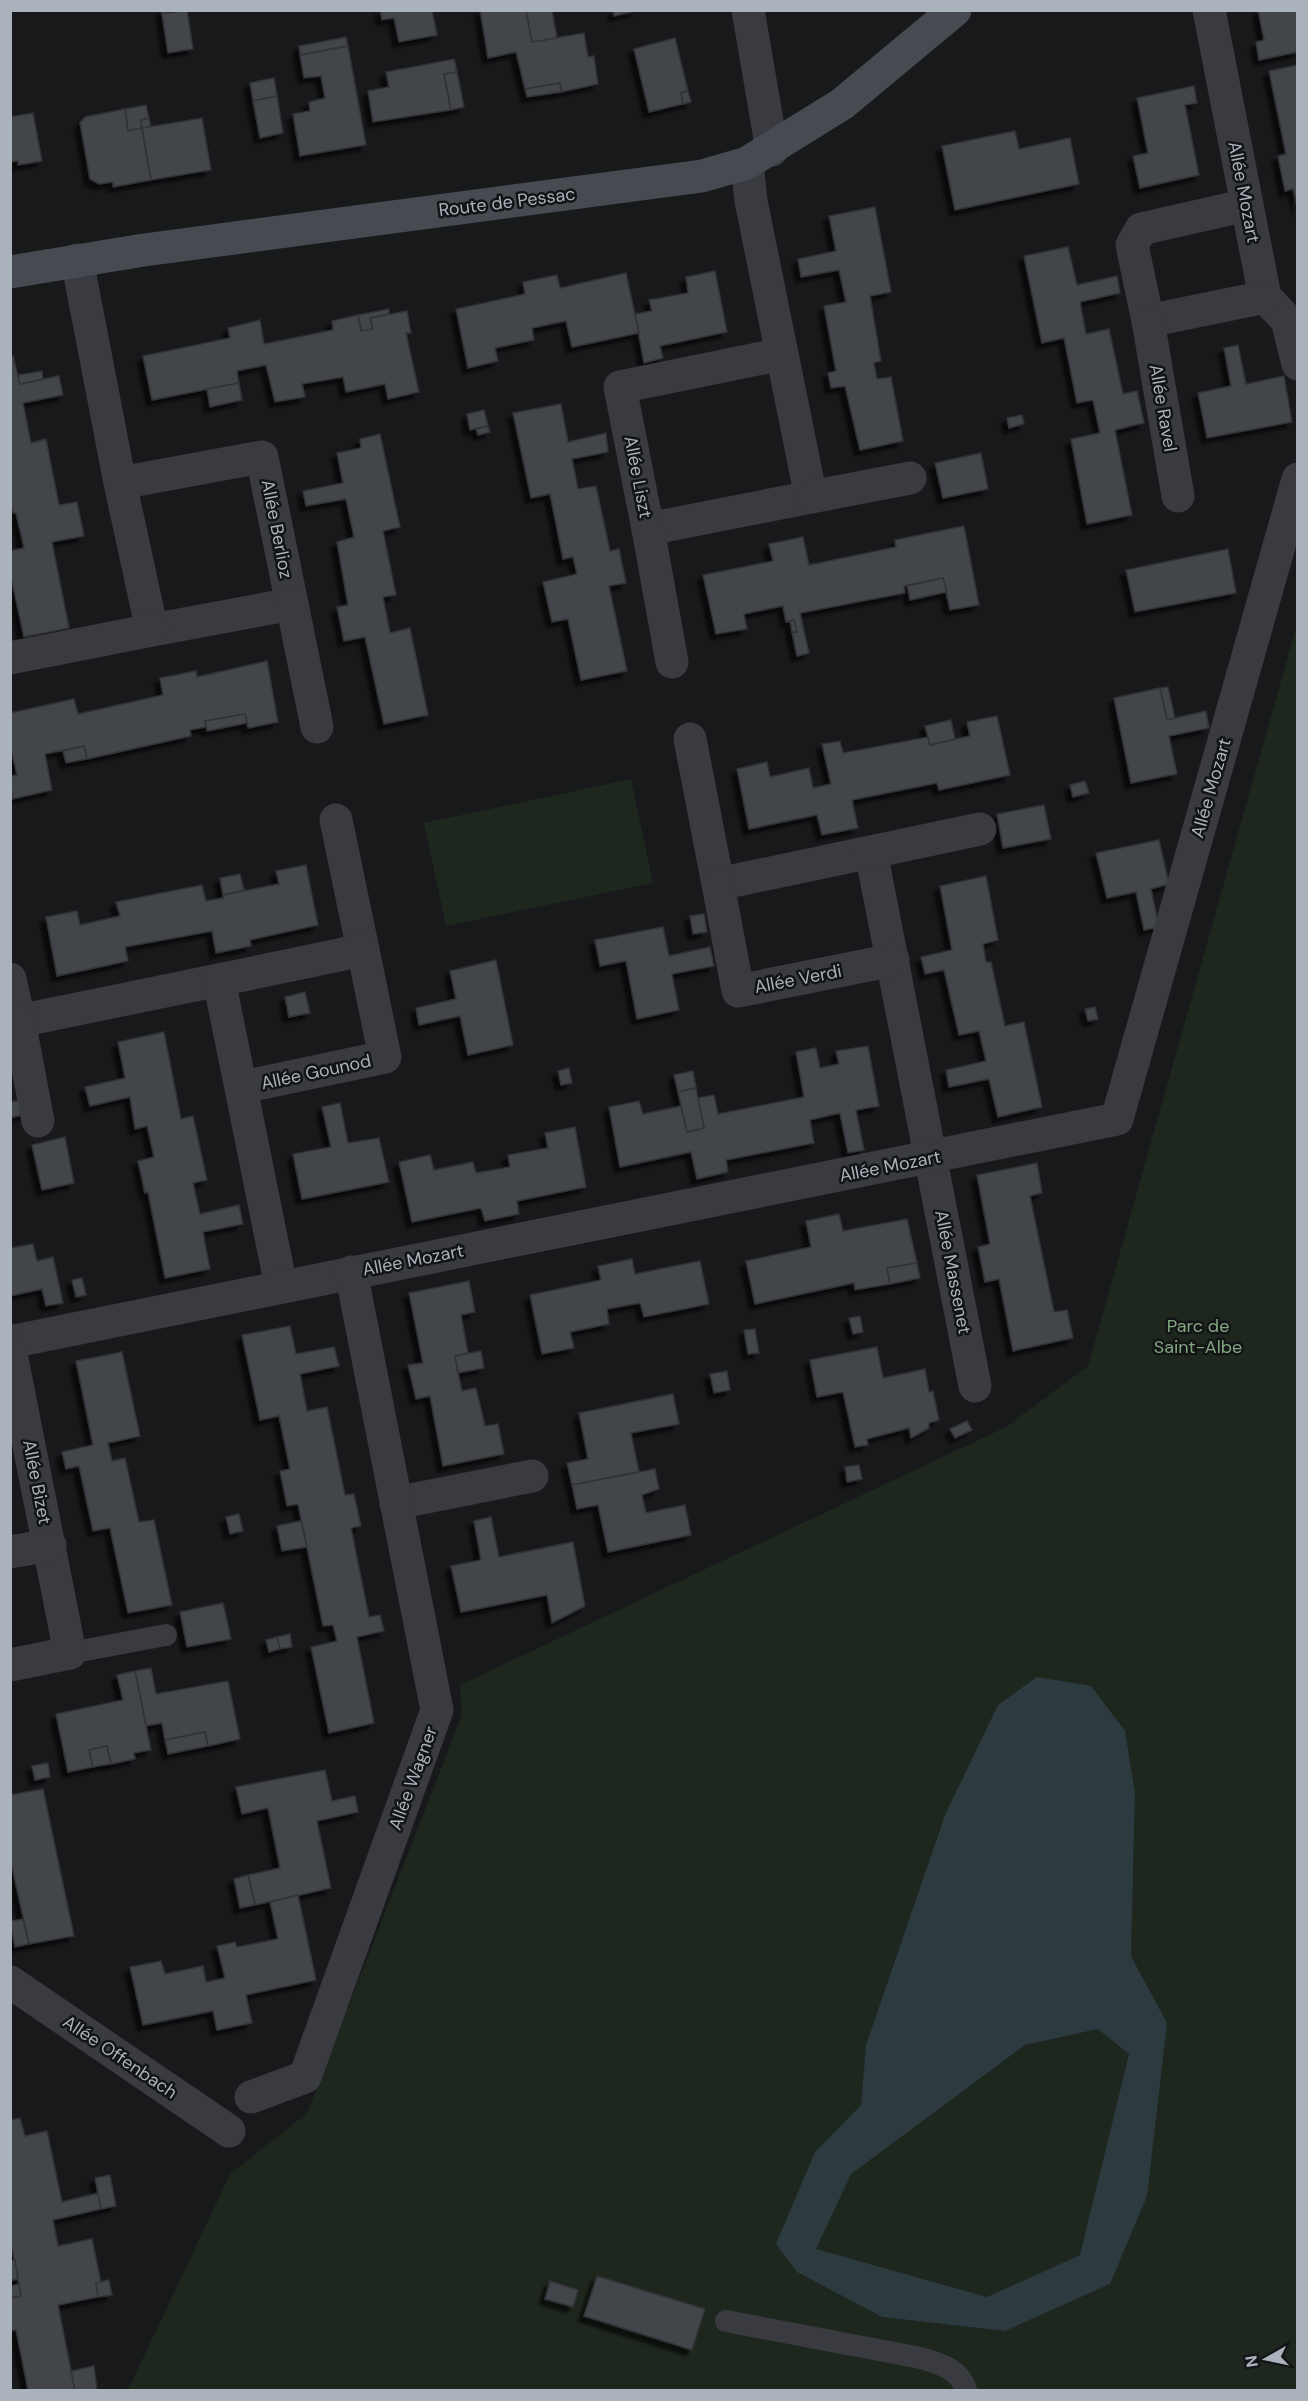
<svg xmlns="http://www.w3.org/2000/svg" width="1308" height="2401" font-family="'DM Sans',sans-serif">
  <style>
    .green { fill: #1e271e; fill-rule: evenodd }
    .water { fill: #2d3b40; fill-rule: evenodd }
    .building { fill: #424448; stroke: #323337; stroke-width: 1.5; filter: url(#shadow) }
    .lines { fill: none; stroke-linecap: round; stroke-linejoin: round }
    .lane { stroke: #393b40; stroke-width: 22 }
    .street { stroke: #393b40; stroke-width: 33 }
    .secondary { stroke: #474b51; stroke-width: 33 }
    .labels { text-anchor: middle; stroke-width: 5; stroke-linejoin: round; paint-order: stroke }
    .street-label { font-size: 18px; fill: #aab2bc; stroke: #131416 }
    .park-label { font-size: 18px; fill: #83a87f; stroke: #131416 }
  </style>
  <defs>
    <filter id="shadow"><feDropShadow dx="-5.5" dy="5.5" stdDeviation="1.5" flood-color="#0009"/></filter>
  </defs>
  <rect width="100%" height="100%" fill="#18191b"/>
  <!-- green -->
  <g class="green">
    <path d="M1297 624V2390H128L230 2174 307 2113 462 1715 460 1685 1006 1427 1088 1366ZM1135 1793 1131 1956 1167 2023 1110 2284 1005 2331 882 2317 797 2272 815 2152 861 2105 866 2045 945 1815Z"/>
    <path d="M631 779 653 883 446 926 424 823Z"/>
    <path d="M1098 2029 1129 2053 1081 2255 987 2297 815 2249 850 2174 1025 2045Z"/>
  </g>
  <!-- water -->
  <path class="water" d="M1037 1677 1091 1686 1125 1731 1135 1793 1131 1956 1167 2023 1147 2196 1110 2284 1005 2331 882 2317 797 2272 776 2244 815 2152 861 2105 866 2045 945 1815 998 1705ZM1098 2029 1129 2054 1080 2255 987 2297 816 2249 851 2174 1025 2045Z"/>
  <!-- building -->
  <g class="building">
    <path d="M161 10H180L162 14Z"/>
    <path d="M187 10 193 49 168 53 162 14Z"/>
    <path d="M380 10H432L437 35 399 42 394 18 382 20Z"/>
    <path d="M480 10H526L532 42 584 33 588 57 594 56 598 84 561 92 560 83 525 89 516 52 488 58Z"/>
    <path d="M526 10H552L557 38 532 42Z"/>
    <path d="M613 10H639L614 16Z"/>
    <path d="M1258 10H1298V52L1259 60 1256 42 1264 40Z"/>
    <path d="M346 37 348 46 300 55 299 46Z"/>
    <path d="M675 38 688 91 681 93 683 104 649 112 634 49Z"/>
    <path d="M348 46 366 145 300 156 293 114 310 111 309 102 325 98 321 76 304 78 300 55Z"/>
    <path d="M454 59 457 72 444 74 451 110 373 122 368 91 389 87 386 72Z"/>
    <path d="M1298 65V210L1293 189 1285 191 1278 156 1286 154 1269 71Z"/>
    <path d="M457 72 464 107 451 110 444 74Z"/>
    <path d="M274 78 277 96 253 101 250 83Z"/>
    <path d="M560 83 561 92 527 97 525 89Z"/>
    <path d="M1194 86 1197 103 1185 105 1199 175 1140 188 1133 156 1148 153 1137 98Z"/>
    <path d="M688 91 691 102 683 104 681 93Z"/>
    <path d="M277 96 283 133 260 138 253 101Z"/>
    <path d="M146 105 149 118 141 120 142 128 128 131 125 109Z"/>
    <path d="M125 109 128 131 142 128 151 180 113 187V182L99 184 90 179 80 123 85 117Z"/>
    <path d="M33 113 42 161 18 165V161L10 162V117Z"/>
    <path d="M149 118 151 127 142 128 141 120Z"/>
    <path d="M202 118 211 170 151 180 142 128Z"/>
    <path d="M1015 131 1019 149 1070 138 1079 184 955 210 942 146Z"/>
    <path d="M875 207 891 292 870 296 881 361 874 363 877 379 891 377 903 441 860 450 845 386 831 388 828 373 836 371 824 306 846 302 839 270 801 277 798 259 836 251 829 216Z"/>
    <path d="M1068 247 1077 285 1117 276 1120 293 1080 302 1086 334 1109 329 1123 394 1137 391 1144 423 1115 430 1132 515 1087 524 1071 439 1100 433 1093 400 1077 403 1064 338 1042 343 1024 256Z"/>
    <path d="M715 271 727 332 660 346 663 358 644 363 635 314 652 311 649 300 688 293 686 277Z"/>
    <path d="M626 273 639 333 572 347 566 321 532 328 534 340 495 348 498 361 468 368 456 309 525 294 523 282 557 275 560 288Z"/>
    <path d="M389 309V314L370 318 373 329 361 331 358 315Z"/>
    <path d="M407 311 411 333H406L419 392 388 399 385 384 346 392 343 377 302 384 305 397 275 402 266 365 237 371 239 383 152 400 143 356 230 338 228 328 260 320 264 344 333 330 332 321 358 315 361 331 373 329 370 318Z"/>
    <path d="M1238 345 1246 384 1284 376 1292 422 1207 438 1198 393 1231 386 1224 348Z"/>
    <path d="M13 356 20 384 59 376 63 395 23 403 31 443 46 439 59 505 77 502 84 536 52 542 69 628 24 637 10 573V551L24 548 16 513H13L10 501V357Z"/>
    <path d="M42 371 43 379 20 384 18 375Z"/>
    <path d="M239 383 242 400 210 407 207 389Z"/>
    <path d="M561 404 568 442 606 433 608 452 572 459 578 489 596 486 610 551 619 549 626 583 609 586 627 671 581 680 568 619 552 622 543 582 577 574 573 557 563 559 550 494 531 498 513 413Z"/>
    <path d="M484 410 488 426 470 430 467 414Z"/>
    <path d="M1022 415 1024 424 1009 428 1007 418Z"/>
    <path d="M488 426 490 432 478 435 476 429Z"/>
    <path d="M380 434 400 527 383 531 396 595 383 597 390 633 410 628 428 715 384 724 365 637 344 641 337 607 348 605 337 542 354 537 346 499 306 506 303 491 343 483 337 453 361 448 360 439Z"/>
    <path d="M981 453 988 489 943 498 935 463Z"/>
    <path d="M964 526 979 605 950 610 943 578 904 586 905 593 800 613 809 653 797 656 792 632H797L794 620 786 622 783 606 744 614 747 629 716 634 703 575 773 561 769 544 803 537 809 565 896 547 895 540Z"/>
    <path d="M1228 549 1236 593 1135 612 1126 570Z"/>
    <path d="M943 578 947 592 910 600 907 586Z"/>
    <path d="M794 620 797 632H792L790 621Z"/>
    <path d="M267 661 278 722 248 728 245 714 205 721 206 727 190 730 191 736 87 759 84 746 45 754 52 790 12 799 10 776 17 775 10 745V713L74 699 78 714 163 695 160 678 196 671 197 677Z"/>
    <path d="M1168 687 1175 718 1167 720 1160 688Z"/>
    <path d="M1160 688 1167 720 1206 711 1209 728 1169 736 1177 774 1131 783 1114 698Z"/>
    <path d="M245 714 247 723 207 731 205 721Z"/>
    <path d="M997 716 1010 775 939 790 937 783 852 800 858 828 822 835 817 815 749 829 737 769 767 762 770 777 809 768 813 788 831 784 822 744 840 741 843 753 928 737 930 745 970 736 967 722Z"/>
    <path d="M951 720 955 739 930 745 925 726Z"/>
    <path d="M84 746 87 759 66 763 63 751Z"/>
    <path d="M1085 781 1089 793 1073 797 1070 785Z"/>
    <path d="M1044 805 1051 839 1003 848 997 814Z"/>
    <path d="M1159 840 1169 884 1151 889 1159 927 1144 930 1136 892 1107 898 1096 853Z"/>
    <path d="M306 865 318 925 250 940 251 946 216 953 212 931 125 947 128 961 57 976 46 917 77 911 80 925 120 916 116 902 202 885 206 901 223 898V895L279 884 276 871Z"/>
    <path d="M240 874 244 890 223 895 220 878Z"/>
    <path d="M986 876 998 940 983 944 986 962H991L1005 1026 1024 1022 1042 1107 998 1117 989 1079 949 1087 946 1070 986 1061 979 1031 959 1035 944 970 925 974 921 957 952 950 940 886Z"/>
    <path d="M704 914 707 932 693 934 690 916Z"/>
    <path d="M663 927 669 956 710 947 714 966 672 974 679 1010 637 1019 626 961 600 966 595 940Z"/>
    <path d="M496 960 513 1045 468 1055 460 1016 419 1025 416 1008 456 999 450 971Z"/>
    <path d="M305 992 310 1013 289 1017 285 997Z"/>
    <path d="M1095 1007 1098 1019 1088 1021 1085 1009Z"/>
    <path d="M164 1032 181 1119 193 1116 207 1180 193 1183 200 1214 239 1205 243 1224 203 1232 210 1269 165 1278 148 1192 145 1193 138 1161 154 1157 147 1126 135 1129 130 1097 90 1106 85 1087 125 1078 118 1042Z"/>
    <path d="M868 1046 879 1106 856 1110 864 1150 848 1153 840 1113 810 1120 814 1143 726 1160 728 1172 697 1179 691 1152 620 1167 609 1107 639 1101 643 1114 681 1106 687 1132 704 1128 698 1098 714 1095 718 1114 804 1097 796 1052 816 1048 820 1068 839 1064 836 1051Z"/>
    <path d="M569 1068 572 1083 561 1085 558 1071Z"/>
    <path d="M693 1071 696 1088 678 1092 674 1075Z"/>
    <path d="M696 1088 704 1128 687 1132 678 1092Z"/>
    <path d="M24 1099 27 1114 10 1118V1102Z"/>
    <path d="M340 1103 348 1143 379 1138 389 1182 302 1199 293 1154 331 1147 322 1107Z"/>
    <path d="M575 1127 586 1187 517 1201 519 1214 485 1221 481 1208 412 1222 399 1162 430 1155 434 1170 473 1162 476 1173 510 1167 508 1155 548 1148 545 1133Z"/>
    <path d="M65 1137 74 1183 42 1190 32 1145Z"/>
    <path d="M1037 1163 1042 1193 1030 1196 1054 1312 1067 1310 1073 1338 1013 1351 999 1279 985 1282 978 1247 990 1244 977 1175Z"/>
    <path d="M839 1214 843 1231 907 1219 917 1263 887 1268 890 1284 855 1290 854 1283 755 1304 746 1261 811 1247 806 1221Z"/>
    <path d="M33 1244 37 1261 53 1257 63 1303 46 1306 42 1289 10 1296V1248Z"/>
    <path d="M632 1259 635 1274 700 1261 709 1304 644 1317 640 1303 607 1309 609 1324 570 1332 574 1348 542 1354 530 1295 601 1280 598 1266Z"/>
    <path d="M917 1263 920 1278 890 1284 887 1268Z"/>
    <path d="M82 1278 86 1295 76 1297 72 1280Z"/>
    <path d="M469 1281 475 1312 461 1315 468 1353 455 1356 458 1373 462 1391 476 1388 485 1426 498 1424 504 1454 443 1466 430 1396 416 1399 408 1365 423 1363 409 1293Z"/>
    <path d="M860 1316 863 1332 853 1334 849 1318Z"/>
    <path d="M290 1326 296 1354 334 1347 339 1366 300 1374 307 1411 327 1407 345 1495 354 1494 361 1526 351 1528 369 1617 380 1615 384 1631 357 1637 374 1723 329 1733 311 1647 337 1641 333 1625 323 1626 298 1504 287 1506 280 1471 290 1469 279 1416 260 1420 242 1335Z"/>
    <path d="M755 1329 759 1353 748 1354 744 1330Z"/>
    <path d="M877 1347 883 1378 925 1369 929 1392 933 1391 939 1420 929 1423V1428L911 1438 909 1428 867 1439 868 1445 855 1447 843 1392 817 1397 810 1360Z"/>
    <path d="M481 1351 484 1368 458 1373 455 1356Z"/>
    <path d="M122 1352 140 1436 108 1443 112 1461 125 1458 139 1522 154 1520 172 1605 128 1613 110 1528 93 1531 79 1466 66 1469 62 1452 93 1445 76 1361Z"/>
    <path d="M727 1371 730 1390 714 1393 710 1374Z"/>
    <path d="M673 1394 679 1424 631 1433 639 1472 572 1485 567 1463 588 1459 579 1413Z"/>
    <path d="M967 1421 972 1430 955 1438 950 1429Z"/>
    <path d="M859 1465 862 1479 847 1482 845 1467Z"/>
    <path d="M655 1469 659 1489 642 1495 646 1513 685 1505 691 1535 608 1552 598 1505 577 1509 572 1485Z"/>
    <path d="M239 1514 243 1531 230 1534 226 1517Z"/>
    <path d="M491 1517 499 1557 573 1542 585 1606 552 1623 547 1595 461 1612 451 1566 481 1560 474 1521Z"/>
    <path d="M301 1521 307 1547 282 1551 277 1526Z"/>
    <path d="M223 1603 231 1639 187 1647 180 1612Z"/>
    <path d="M290 1634 292 1647 280 1649 277 1637Z"/>
    <path d="M277 1637 280 1649 269 1652 266 1640Z"/>
    <path d="M151 1668 156 1694 228 1681 240 1739 208 1746 205 1732 165 1740 162 1723 146 1726 135 1671Z"/>
    <path d="M135 1671 151 1750 134 1753 135 1759 111 1764 107 1746 89 1750 93 1767 68 1772 56 1714 123 1700 117 1675Z"/>
    <path d="M205 1732 208 1746 168 1754 165 1740Z"/>
    <path d="M107 1746 111 1764 93 1767 89 1750Z"/>
    <path d="M48 1763 50 1777 35 1780 32 1766Z"/>
    <path d="M325 1770 332 1801 355 1796 358 1812 317 1821 331 1888 255 1905 248 1875 280 1868 268 1808 242 1814 236 1787Z"/>
    <path d="M43 1789 74 1936 29 1944 10 1858V1795Z"/>
    <path d="M248 1875 255 1905 240 1908 234 1879Z"/>
    <path d="M298 1895 316 1980 246 1995 252 2023 217 2030 213 2011 143 2025 130 1967 161 1961 165 1974 203 1966 206 1982 225 1978 217 1946 235 1942 237 1947 278 1939 270 1902Z"/>
    <path d="M23 1919 29 1944 15 1947 10 1921Z"/>
    <path d="M20 2118 25 2136 47 2131 62 2202 98 2193 101 2209 53 2220 58 2246 92 2239 101 2282 96 2283 98 2297 58 2305 75 2390H28L16 2330 10 2331V2298L21 2296 10 2239V2120Z"/>
    <path d="M110 2175 116 2206 101 2209 95 2178Z"/>
    <path d="M15 2260 18 2279 10 2281V2261Z"/>
    <path d="M597 2276 705 2309 692 2350 584 2316Z"/>
    <path d="M109 2280 112 2295 98 2297 96 2283Z"/>
    <path d="M550 2281 578 2290 573 2307 545 2299Z"/>
    <path d="M19 2284 21 2296 10 2298V2286Z"/>
    <path d="M94 2366 97 2390H75L71 2371Z"/>
  </g>
  <g class="lines">
    <!-- lane -->
    <g class="lane">
      <path d="M70 1653 166 1635"/>
      <path d="M726 2321 921 2358C940 2364 960 2369 966 2390"/>
    </g>
    <!-- street -->
    <g class="street">
      <path d="M748 10 772 150"/>
      <path d="M1209 10 1265 297 1287 320 1298 364"/>
      <path d="M747 163 751 201 811 497 648 529 620 387 782 354"/>
      <path d="M1247 205 1141 229 1132 245 1148 321 1265 297"/>
      <path d="M77 260 120 483 152 630 292 604 262 457 120 483"/>
      <path d="M1148 321 1178 496"/>
      <path d="M811 497 910 478"/>
      <path d="M648 529 672 662"/>
      <path d="M292 604 317 727"/>
      <path d="M10 658 152 630"/>
      <path d="M690 739 718 884 871 852 975 1386"/>
      <path d="M336 820 363 950"/>
      <path d="M871 852 980 829"/>
      <path d="M718 884 738 991 893 960"/>
      <path d="M10 979 19 1021 219 980"/>
      <path d="M19 1021 38 1121"/>
      <path d="M243 1087 385 1057 363 950 219 980 281 1286"/>
      <path d="M10 1342 1117 1119 1298 479"/>
      <path d="M10 1349 70 1653 10 1665"/>
      <path d="M396 1503 532 1476"/>
      <path d="M10 1552 50 1545"/>
      <path d="M10 1982 229 2131"/>
      <path d="M251 2097 305 2077 437 1710 351 1272"/>
    </g>
    <!-- secondary -->
    <path class="secondary" d="M10 272 144 250 702 176 747 163 842 104 955 10"/>
  </g>
  <g class="labels">
    <!-- street labels -->
    <g class="street-label">
      <text transform="translate(1244 192) rotate(79)" y="6">Allée Mozart</text>
      <text transform="translate(507 202) rotate(-7)" y="6">Route de Pessac</text>
      <text transform="translate(1163 408) rotate(80)" y="6">Allée Ravel</text>
      <text transform="translate(638 477) rotate(79)" y="6">Allée Liszt</text>
      <text transform="translate(277 529) rotate(79)" y="6">Allée Berlioz</text>
      <text transform="translate(1211 788) rotate(-74)" y="6">Allée Mozart</text>
      <text transform="translate(798 979) rotate(-11)" y="6">Allée Verdi</text>
      <text transform="translate(316 1072) rotate(-12)" y="6">Allée Gounod</text>
      <text transform="translate(890 1166) rotate(-11)" y="6">Allée Mozart</text>
      <text transform="translate(413 1260) rotate(-11)" y="6">Allée Mozart</text>
      <text transform="translate(953 1272) rotate(79)" y="6">Allée Massenet</text>
      <text transform="translate(37 1482) rotate(79)" y="6">Allée Bizet</text>
      <text transform="translate(413 1778) rotate(-70)" y="6">Allée Wagner</text>
      <text transform="translate(120 2057) rotate(34)" y="6">Allée Offenbach</text>
    </g>
    <!-- park labels -->
    <g class="park-label">
      <text x="1198" y="1332">Parc de<tspan x="1198" dy="21">Saint-Albe</tspan></text>
    </g>
  </g>
  <!-- border -->
  <rect width="1308" height="2401" fill="none" stroke="#aab2bc" stroke-width="24"/>
  <!-- north arrow -->
  <g transform="translate(1266 2359) rotate(261)" stroke="#131416" stroke-width="4.5" paint-order="stroke">
  <path d="M0-4.5L10 22L0 15L-10 22Z" fill="#aab2bc"/>
  <text y="-9" font-size="16" font-weight="bold" text-anchor="middle" fill="#aab2bc">N</text>
  </g>
</svg>
